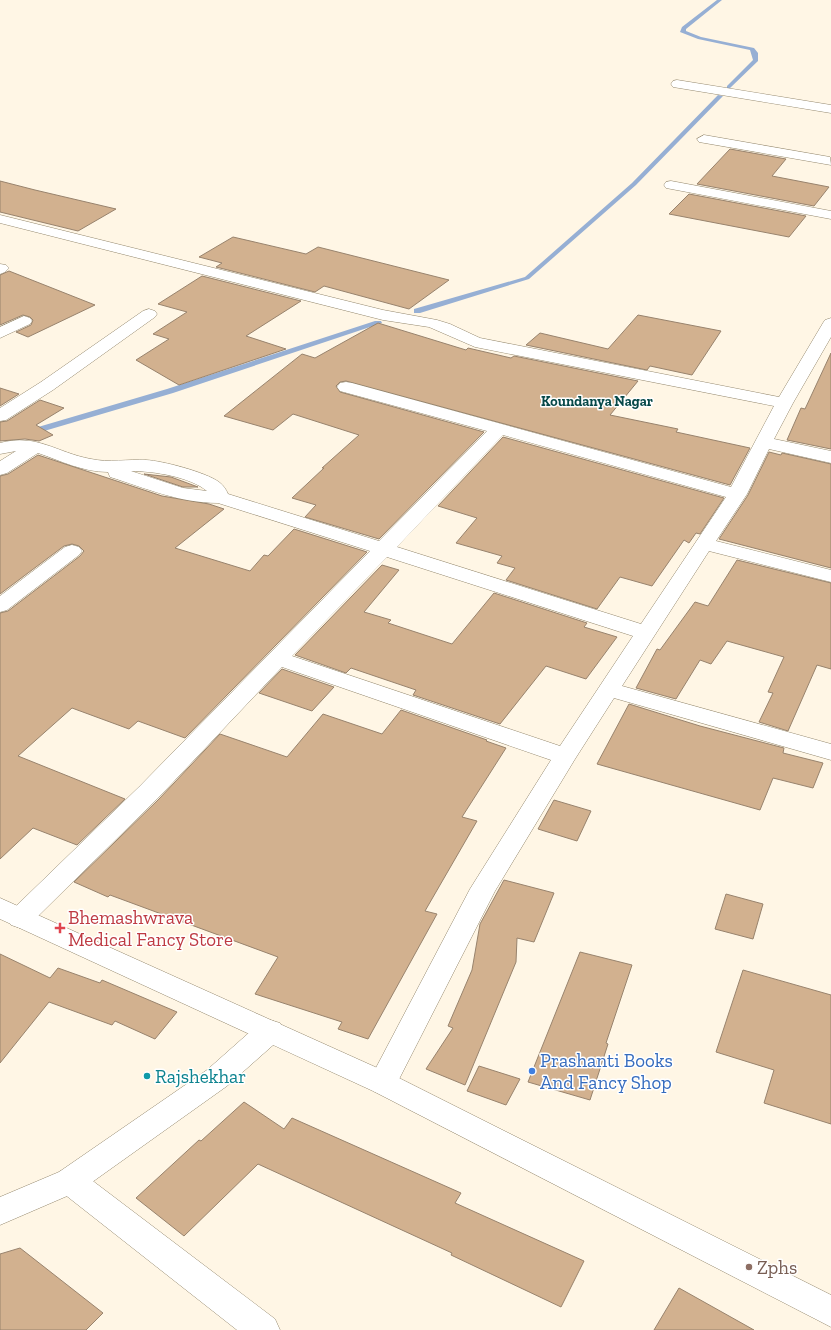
<svg xmlns="http://www.w3.org/2000/svg" width="831" height="1330" font-family="'Zilla Slab',serif">
  <style>
    .lines { fill: none; stroke-linecap: round; stroke-linejoin: round }
    .stream { fill: #96afd4; fill-rule: evenodd }
    .building { fill: #d2b18f; stroke: #98836d }
    .minor-casing { stroke: #94886e; stroke-width: 1 }
    .tertiary-casing { stroke: #94886e; stroke-width: 1 }
    .secondary-casing { stroke: #94886e; stroke-width: 1 }
    .minor { fill: #fff; fill-rule: evenodd }
    .tertiary { fill: #fff; fill-rule: evenodd }
    .secondary { fill: #fff; fill-rule: evenodd }
    .health-dot { fill: #e0444e; stroke: #fff; stroke-width: 1.5 }
    .shop-dot { fill: #3f7fe0; stroke: #fff; stroke-width: 1.5 }
    .culture-dot { fill: #0f9aa8; stroke: #fff; stroke-width: 1.5 }
    .education-dot { fill: #8d6e63; stroke: #fff; stroke-width: 1.5 }
    .labels { text-anchor: middle; stroke-width: 3; stroke-linejoin: round; paint-order: stroke }
    .far-neighbourhood-label { font-size: 14px; font-weight: bold; fill: #074949; stroke: #fff }
    .near-health-label { font-size: 19px; fill: #be3a42; stroke: #fff; text-anchor: start }
    .near-shop-label { font-size: 19px; fill: #366cbe; stroke: #fff; text-anchor: start }
    .near-culture-label { font-size: 19px; fill: #0d838f; stroke: #fff; text-anchor: start }
    .near-education-label { font-size: 19px; fill: #785e54; stroke: #fff; text-anchor: start }
  </style>
  <rect width="100%" height="100%" fill="#fff6e5"/>
  <g class="lines">
    <!-- stream -->
    <g class="stream">
      <path d="M717 0H722L686 29V31L701 37 754 48 758 53V61L729 89 727 88V86L753 60 750 50 698 39 680 32 682 27Z"/>
      <path d="M718 95 723 96 636 185 529 279 420 313H414V309L525 277 632 183Z"/>
      <path d="M375 321H381L382 323 173 393 34 434H28L27 432 28 430 167 389Z"/>
    </g>
  </g>
  <!-- building -->
  <g class="building">
    <path d="M730 149 786 159 772 176 829 187 814 206 697 184Z"/>
    <path d="M0 181 35 190 116 209 78 231 0 212Z"/>
    <path d="M689 194 806 216 789 237 669 214Z"/>
    <path d="M233 237 306 254 318 247 449 280 409 309 324 286 315 292 216 267 222 263 199 257Z"/>
    <path d="M9 271 95 305 28 337 16 332 31 325 33 320 30 317 23 315 0 325V275Z"/>
    <path d="M202 276 301 301 246 336 286 349 179 385 136 360 169 339 153 334 187 312 158 304Z"/>
    <path d="M638 315 721 331 692 375 650 366 647 370 526 345 540 333 608 349Z"/>
    <path d="M378 323 466 350 468 348 511 358 514 356 638 381 610 415 678 429 676 432 750 448 730 485 346 381 340 382 336 386 340 392 484 432 379 539 305 517 316 505 292 498 324 468H322L359 435 293 414 273 430 224 416 302 354 315 358Z"/>
    <path d="M831 353V449L787 440 801 408 805 409Z"/>
    <path d="M0 388 19 394 0 406Z"/>
    <path d="M40 400 64 408 36 425 53 435 39 441 25 439 0 441V422L7 421Z"/>
    <path d="M503 437 724 498 700 534 696 533 689 543 684 540 652 586 620 577 597 609 506 580 515 568 497 563 502 556 456 543 477 518 438 506Z"/>
    <path d="M769 452 781 455 782 453 831 464V568L719 539 748 495Z"/>
    <path d="M38 455 162 496 209 504 224 509 175 548 250 571 264 555 268 556 294 529 367 552 185 738 138 721 129 729 72 708 18 756 125 799 77 845 33 828 0 859V613L8 611 80 556 84 551 79 546 72 544 64 546 0 594V476L8 474Z"/>
    <path d="M144 474 171 477 198 487H183Z"/>
    <path d="M737 560 831 583V669L817 665 788 731 759 722 773 693 768 692 784 657 727 641 711 664 700 660 676 699 636 688 657 649 660 650 695 602 708 606Z"/>
    <path d="M382 565 399 570 364 612 391 620 388 623 452 644 494 593 587 623 584 627 617 637 586 679 546 666 500 724 413 695 416 690 351 668 346 673 295 655Z"/>
    <path d="M282 669 334 687 312 711 259 693Z"/>
    <path d="M629 704 700 726 784 748 783 753 823 763 813 788 773 778 760 810 597 764Z"/>
    <path d="M401 710 487 740 486 741 506 748 462 817 477 821 425 911 437 914 368 1039 338 1029 342 1022 255 994 278 957 110 895 108 897 74 882 159 799 220 734 287 757 323 714 382 734Z"/>
    <path d="M554 800 591 811 577 841 538 829Z"/>
    <path d="M504 880 554 893 534 942 517 938 516 962 465 1085 426 1069 453 1028 448 1026 472 970 480 924Z"/>
    <path d="M726 894 763 904 753 939 715 929Z"/>
    <path d="M580 952 632 965 606 1043 608 1044 590 1100 528 1082Z"/>
    <path d="M0 954 50 978 58 968 100 983 102 980 177 1012 155 1039 115 1021 112 1025 49 1002 0 1063Z"/>
    <path d="M743 970 831 995V1124L764 1103 774 1070 716 1052Z"/>
    <path d="M479 1066 520 1079 506 1105 467 1091Z"/>
    <path d="M244 1102 284 1129 292 1118 461 1193 455 1203 584 1261 561 1307 451 1255 452 1253 258 1164 184 1236 136 1198 199 1140 201 1141Z"/>
    <path d="M20 1248 103 1313 86 1330H0V1254Z"/>
    <path d="M679 1288 754 1330H654Z"/>
  </g>
  <g class="lines">
    <defs>
      <g id="minor">
        <path d="M677 80 831 105V113L673 87 671 84 673 81Z"/>
        <path d="M704 135 830 157 831 165 699 142 697 139Z"/>
        <path d="M671 181 831 211V219L666 188 664 185 666 182Z"/>
        <path d="M0 215 383 310 437 320 450 324 480 338 779 397 823 323 825 320 831 318V337L793 403 774 439 831 451V463L769 449 747 494 716 541 831 570V582L709 551 622 686 831 744V760L614 698 575 759 495 891 393 1091 383 1095 373 1091 368 1083 470 889 551 760 282 667 158 798 29 925 20 928 11 925 7 918 11 911 140 786 370 551 218 503C180 503 145 488 110 477L108 472C83 472 61 461 38 453L7 473 0 475V461L16 451 0 454V443C37 433 57 453 91 459 109 463 128 459 146 460 163 461 205 472 219 482 223 485 226 489 228 494L379 541 487 431 340 391 337 387 340 383 346 382 352 383 731 487 774 406 475 347 429 327 383 320 0 223ZM503 435 726 497 641 624 397 547ZM131 471C154 471 190 477 207 491L183 488ZM387 557 633 636 560 746 292 656Z"/>
        <path d="M0 264 6 265 9 268 5 272 0 274Z"/>
        <path d="M149 309 155 311 157 314 155 317 53 390 6 420 0 421V408L41 382 143 311Z"/>
        <path d="M24 316 30 318 32 321 30 324 0 338V327Z"/>
        <path d="M72 545 79 547 82 551 79 555 7 610 0 612V596L65 547Z"/>
        <path d="M70 1168 81 1172 275 1319 280 1330H237L59 1190 55 1181 59 1172Z"/>
      </g>
      <path id="tertiary" d="M270 1020 280 1023 284 1031 280 1039 227 1086 81 1190 0 1225V1197L59 1172 207 1070 260 1023Z"/>
      <path id="secondary" d="M0 898 393 1075 831 1295V1327L373 1091 0 919Z"/>
    </defs>
    <!-- minor casing -->
    <use href="#minor" class="minor-casing"/>
    <!-- tertiary casing -->
    <use href="#tertiary" class="tertiary-casing"/>
    <!-- secondary casing -->
    <use href="#secondary" class="secondary-casing"/>
    <!-- minor -->
    <use href="#minor" class="minor"/>
    <!-- tertiary -->
    <use href="#tertiary" class="tertiary"/>
    <!-- secondary -->
    <use href="#secondary" class="secondary"/>
  </g>
  <!-- markers -->
  <path class="health-dot" d="M58 922h4v4h4v4h-4v4h-4v-4h-4v-4h4z"/>
  <circle class="shop-dot" cx="532" cy="1071" r="4"/>
  <circle class="culture-dot" cx="147" cy="1076" r="4"/>
  <circle class="education-dot" cx="749" cy="1267" r="4"/>
  <g class="labels">
    <!-- far-neighbourhood labels -->
    <g class="far-neighbourhood-label">
      <text x="597" y="406">Koundanya Nagar</text>
    </g>
    <!-- near-health labels -->
    <g class="near-health-label">
      <text x="68" y="924">Bhemashwrava<tspan x="68" dy="22">Medical Fancy Store</tspan></text>
    </g>
    <!-- near-shop labels -->
    <g class="near-shop-label">
      <text x="540" y="1067">Prashanti Books<tspan x="540" dy="22">And Fancy Shop</tspan></text>
    </g>
    <!-- near-culture labels -->
    <g class="near-culture-label">
      <text x="155" y="1083">Rajshekhar</text>
    </g>
    <!-- near-education labels -->
    <g class="near-education-label">
      <text x="757" y="1274">Zphs</text>
    </g>
  </g>
</svg>
